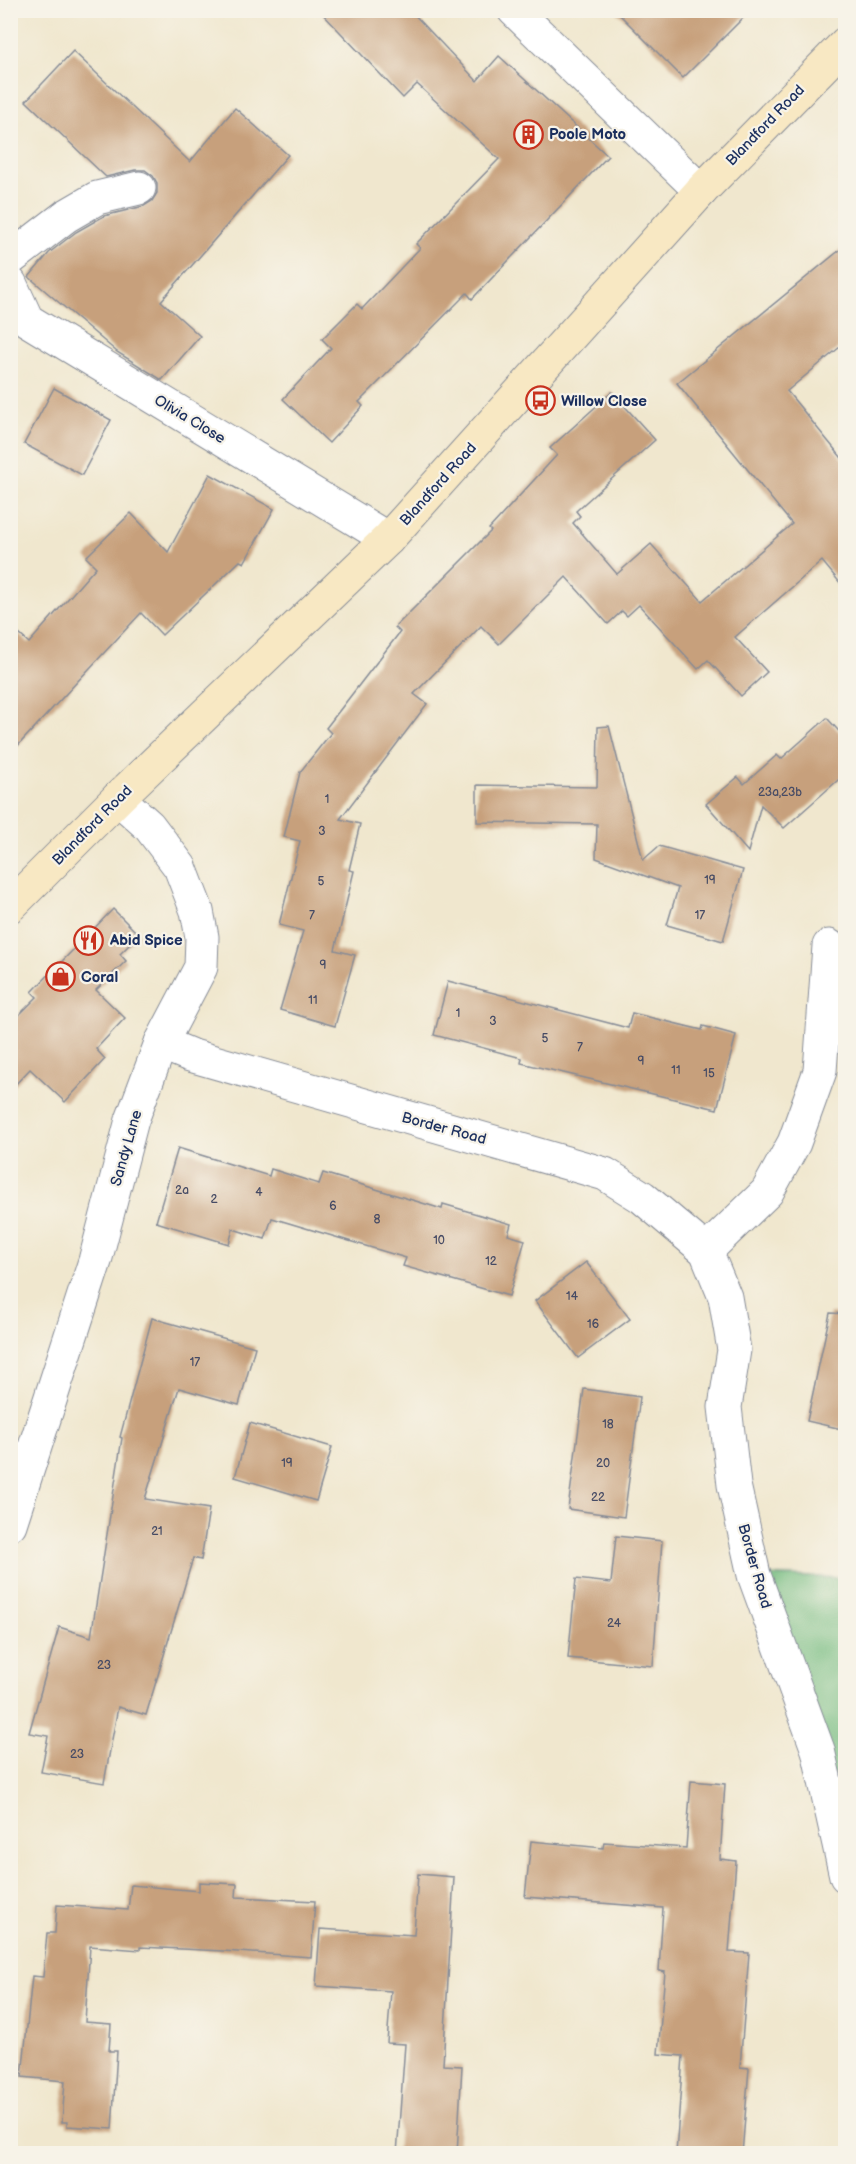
<svg xmlns="http://www.w3.org/2000/svg" width="856" height="2164" font-family="'Balsamiq Sans',sans-serif">
  <style>
    .forest { fill: #78bd82; stroke: #4a7670; stroke-width: 1.5 }
    .building { fill: #c7a07b }
    .lines { fill: none; stroke-linecap: round; stroke-linejoin: round }
    .minor-casing { stroke: #868b96; stroke-width: 35 }
    .secondary-casing { stroke: #868b96; stroke-width: 35 }
    .minor { stroke: #fff; stroke-width: 33 }
    .secondary { stroke: #f8e8c3; stroke-width: 33 }
    .labels { text-anchor: middle; stroke-width: 4.5; stroke-linejoin: round; paint-order: stroke }
    .number-label { font-size: 12px; fill: #464b65 }
    .street-label { font-size: 15px; fill: #1b2f5e; stroke: #f7f3e8 }
    .poi-label { font-size: 15px; font-weight: bold; fill: #1b2f5e; stroke: #f7f3e8; text-anchor: start }
  </style>
  <rect width="100%" height="100%" fill="#f7f3e8"/>
  <filter id="ink" filterUnits="userSpaceOnUse"><feTurbulence type="fractalNoise" baseFrequency=".0167" numOctaves="2"/><feDisplacementMap in="SourceGraphic" scale="12" xChannelSelector="R" yChannelSelector="G"/><feConvolveMatrix kernelMatrix="1 2 1 2 8 2 1 2 1" color-interpolation-filters="sRGB"/></filter>
  <filter id="wash" filterUnits="userSpaceOnUse"><feTurbulence type="fractalNoise" baseFrequency=".008" numOctaves="4" result="noise"/><feDisplacementMap in="SourceGraphic" scale="24" xChannelSelector="R" yChannelSelector="G"/><feGaussianBlur stdDeviation="1.35" result="paint"/><feColorMatrix in="noise" values="0 0 0 0 0 0 0 0 0 0 0 0 0 0 0 0 0 1.4 0 .05"/><feComposite in="paint" operator="in"/></filter>
  <g filter="url(#wash)">
    <rect width="100%" height="100%" fill="#f0e7ce"/>
    <!-- forest -->
    <path class="forest" d="M754 1575 845 1578V1771L823 1776Z"/>
    <g id="blocks">
      <!-- building -->
      <g class="building">
        <path d="M319 10H410L477 81 499 56 608 156 472 299 467 293 359 402 363 406 329 443 283 399 331 348 322 339 357 304 362 309 420 248 416 244 499 159 417 84 403 98Z"/>
        <path d="M615 10H751L683 78Z"/>
        <path d="M73 51 190 162 235 108 288 155 161 301 200 336 162 380 117 352 29 277 49 253 76 232 104 216 144 206 152 201 157 193V183L153 176 145 170H135L106 177 26 101Z"/>
        <path d="M846 245V342L787 391 846 463V590L822 561 735 637 767 672 741 696 708 660 698 669 639 605 627 616 622 611 608 624 566 577 499 644 481 626 414 694 427 704 340 819 360 824 349 870 354 871 335 950 355 955 335 1026 280 1010 303 931 279 925 300 841 284 837 300 772 331 733 326 728 400 632 395 627 491 531 489 529 557 455 550 448 612 392 655 440 576 511 580 516 573 523 617 574 651 544 702 601 792 524 677 383Z"/>
        <path d="M54 388 111 420 82 475 24 444Z"/>
        <path d="M210 474 274 509 244 563 240 561 162 635 141 613 10 754V626L29 643 96 567 86 557 131 513 168 552Z"/>
        <path d="M827 718 846 739V773L784 828 761 805 748 852 706 804 738 777 744 784 777 755 781 759Z"/>
        <path d="M609 726 643 860 659 846 743 870 723 941 667 925 678 888 596 858 597 824 477 822V785L597 787 598 727Z"/>
        <path d="M113 909 139 935 120 954 126 961 96 990 125 1018 96 1049 105 1059 65 1102 30 1069 10 1090V1024L37 997 32 992Z"/>
        <path d="M448 981 628 1028 632 1013 702 1030 703 1026 736 1035 717 1109 521 1063 522 1058 434 1035Z"/>
        <path d="M178 1148 269 1176 271 1169 319 1184 323 1173 442 1209 443 1204 511 1224 508 1235 525 1240 509 1296 403 1266 406 1258 272 1218 265 1239 233 1229 229 1244 156 1222Z"/>
        <path d="M586 1262 630 1319 578 1358 535 1301Z"/>
        <path d="M830 1313 846 1314V1430L807 1421Z"/>
        <path d="M152 1318 255 1347 239 1405 179 1388 145 1499 209 1509 201 1560 193 1558 146 1715 118 1707 104 1783 41 1772 48 1736 29 1733 59 1627 91 1637 122 1438 120 1437Z"/>
        <path d="M584 1389 640 1397 624 1517 568 1509Z"/>
        <path d="M250 1423 332 1447 316 1501 235 1477Z"/>
        <path d="M616 1536 662 1541 653 1666 568 1658 576 1579 611 1583Z"/>
        <path d="M691 1781 725 1784 720 1859 736 1861 729 1952 749 1953 740 2067 749 2068 742 2154H676L683 2056 658 2054 665 1972 659 1971 663 1908 525 1897 531 1841 603 1848 604 1842 686 1848Z"/>
        <path d="M418 1874 454 1877 443 2065 462 2066 457 2154H397L405 2044 387 2043 391 1991 316 1986 320 1929 414 1935Z"/>
        <path d="M199 1882 237 1884 236 1897 315 1901 311 1957 224 1951 140 1947V1950L90 1946 85 2022 111 2024 109 2051H117L112 2129 67 2126V2122H62L65 2081 22 2077 32 1976 43 1977 47 1933H55L57 1905 128 1910 131 1885 199 1891Z"/>
      </g>
    </g>
  </g>
  <g filter="url(#ink)">
    <use href="#blocks" fill-opacity="0" stroke="#868b96" stroke-width="1.5"/>
    <g class="lines">
      <defs>
        <g id="minor">
          <path d="M514 10 701 191"/>
          <path d="M10 259 66 216 97 198 139 188"/>
          <path d="M10 283 27 320 388 539"/>
          <path d="M161 1043 190 1055 605 1174 642 1197 706 1251 725 1297 734 1350 725 1407 734 1485 754 1575 818 1750 846 1876"/>
          <path d="M706 1251 767 1192 794 1143 820 1071 829 946"/>
          <path d="M10 1524 95 1261 132 1120 161 1043 201 967 202 937 197 911 180 867 149 826 118 798"/>
        </g>
        <path id="secondary" d="M10 906 118 798 388 539 701 191 846 43"/>
      </defs>
      <!-- minor casing -->
      <use href="#minor" class="minor-casing"/>
      <!-- secondary casing -->
      <use href="#secondary" class="secondary-casing"/>
      <!-- minor -->
      <use href="#minor" class="minor"/>
      <!-- secondary -->
      <use href="#secondary" class="secondary"/>
    </g>
  </g>
  <!-- icons -->
  <defs>
    <symbol id="building-ring" viewBox="-11 -11 22 22"><circle r="9.5" fill="#f7f3e8" stroke="#c8321e" stroke-width="1.5"/><path d="M-4-6H4V6H1V3H-1V6H-4ZM-2.5-4.3h1.7v1.8h-1.7ZM.8-4.3h1.7v1.8H.8ZM-2.5-1h1.7V.8h-1.7ZM.8-1h1.7V.8H.8Z" fill="#c8321e"/></symbol>
    <symbol id="bus-ring" viewBox="-11 -11 22 22"><circle r="9.5" fill="#f7f3e8" stroke="#c8321e" stroke-width="1.5"/><path d="M-5-6H5V4H4V6H2V4H-2V6H-4V4H-5ZM-3.5-4V0h7V-4ZM-3.5 1.2v1.5H-2V1.2ZM2 1.2v1.5H3.5V1.2Z" fill="#c8321e"/></symbol>
    <symbol id="restaurant-ring" viewBox="-11 -11 22 22"><circle r="9.5" fill="#f7f3e8" stroke="#c8321e" stroke-width="1.5"/><path d="M-5-6h1v4h1v-4h1v4h1v-4h1v5L-1.5 .5V6h-2V.5L-5-1ZM5-6V6H3V1.5H1.5Q1.5-4 5-6Z" fill="#c8321e"/></symbol>
    <symbol id="shop-ring" viewBox="-11 -11 22 22"><circle r="9.5" fill="#f7f3e8" stroke="#c8321e" stroke-width="1.5"/><path d="M-5-2.5h2.3a2.7 3.5 0 0 1 5.4 0H5L5.5 6h-11ZM-1.5-2.5h3a1.5 2.3 0 0 0-3 0Z" fill="#c8321e"/></symbol>
  </defs>
  <g fill-rule="evenodd">
    <use href="#building-ring" x="512" y="118" width="33" height="33"/>
    <use href="#bus-ring" x="524" y="384" width="33" height="33"/>
    <use href="#restaurant-ring" x="72" y="924" width="33" height="33"/>
    <use href="#shop-ring" x="44" y="960" width="33" height="33"/>
  </g>
  <g class="labels">
    <!-- number labels -->
    <g class="number-label">
      <text x="780" y="796">23a,23b</text>
      <text x="327" y="803">1</text>
      <text x="322" y="835">3</text>
      <text x="710" y="884">19</text>
      <text x="321" y="885">5</text>
      <text x="312" y="919">7</text>
      <text x="700" y="919">17</text>
      <text x="323" y="969">9</text>
      <text x="313" y="1004">11</text>
      <text x="458" y="1017">1</text>
      <text x="493" y="1025">3</text>
      <text x="545" y="1042">5</text>
      <text x="580" y="1051">7</text>
      <text x="641" y="1065">9</text>
      <text x="676" y="1074">11</text>
      <text x="709" y="1077">15</text>
      <text x="182" y="1194">2a</text>
      <text x="259" y="1196">4</text>
      <text x="214" y="1203">2</text>
      <text x="333" y="1210">6</text>
      <text x="377" y="1223">8</text>
      <text x="439" y="1244">10</text>
      <text x="491" y="1265">12</text>
      <text x="572" y="1300">14</text>
      <text x="593" y="1328">16</text>
      <text x="195" y="1366">17</text>
      <text x="608" y="1428">18</text>
      <text x="287" y="1467">19</text>
      <text x="603" y="1467">20</text>
      <text x="598" y="1501">22</text>
      <text x="157" y="1535">21</text>
      <text x="614" y="1627">24</text>
      <text x="104" y="1669">23</text>
      <text x="77" y="1758">23</text>
    </g>
    <!-- street labels -->
    <g class="street-label">
      <text transform="translate(765 125) rotate(-46)" y="5">Blandford Road</text>
      <text transform="translate(190 419) rotate(31)" y="5">Olivia Close</text>
      <text transform="translate(438 484) rotate(-48)" y="5">Blandford Road</text>
      <text transform="translate(92 825) rotate(-45)" y="5">Blandford Road</text>
      <text transform="translate(444 1128) rotate(15)" y="5">Border Road</text>
      <text transform="translate(126 1148) rotate(-74)" y="5">Sandy Lane</text>
      <text transform="translate(755 1566) rotate(74)" y="5">Border Road</text>
    </g>
    <!-- poi labels -->
    <g class="poi-label">
      <text x="549" y="139">Poole Moto</text>
      <text x="561" y="406">Willow Close</text>
      <text x="110" y="945">Abid Spice</text>
      <text x="81" y="982">Coral</text>
    </g>
  </g>
  <!-- margin -->
  <rect width="856" height="2164" fill="none" stroke="#f7f3e8" stroke-width="36"/>
</svg>
